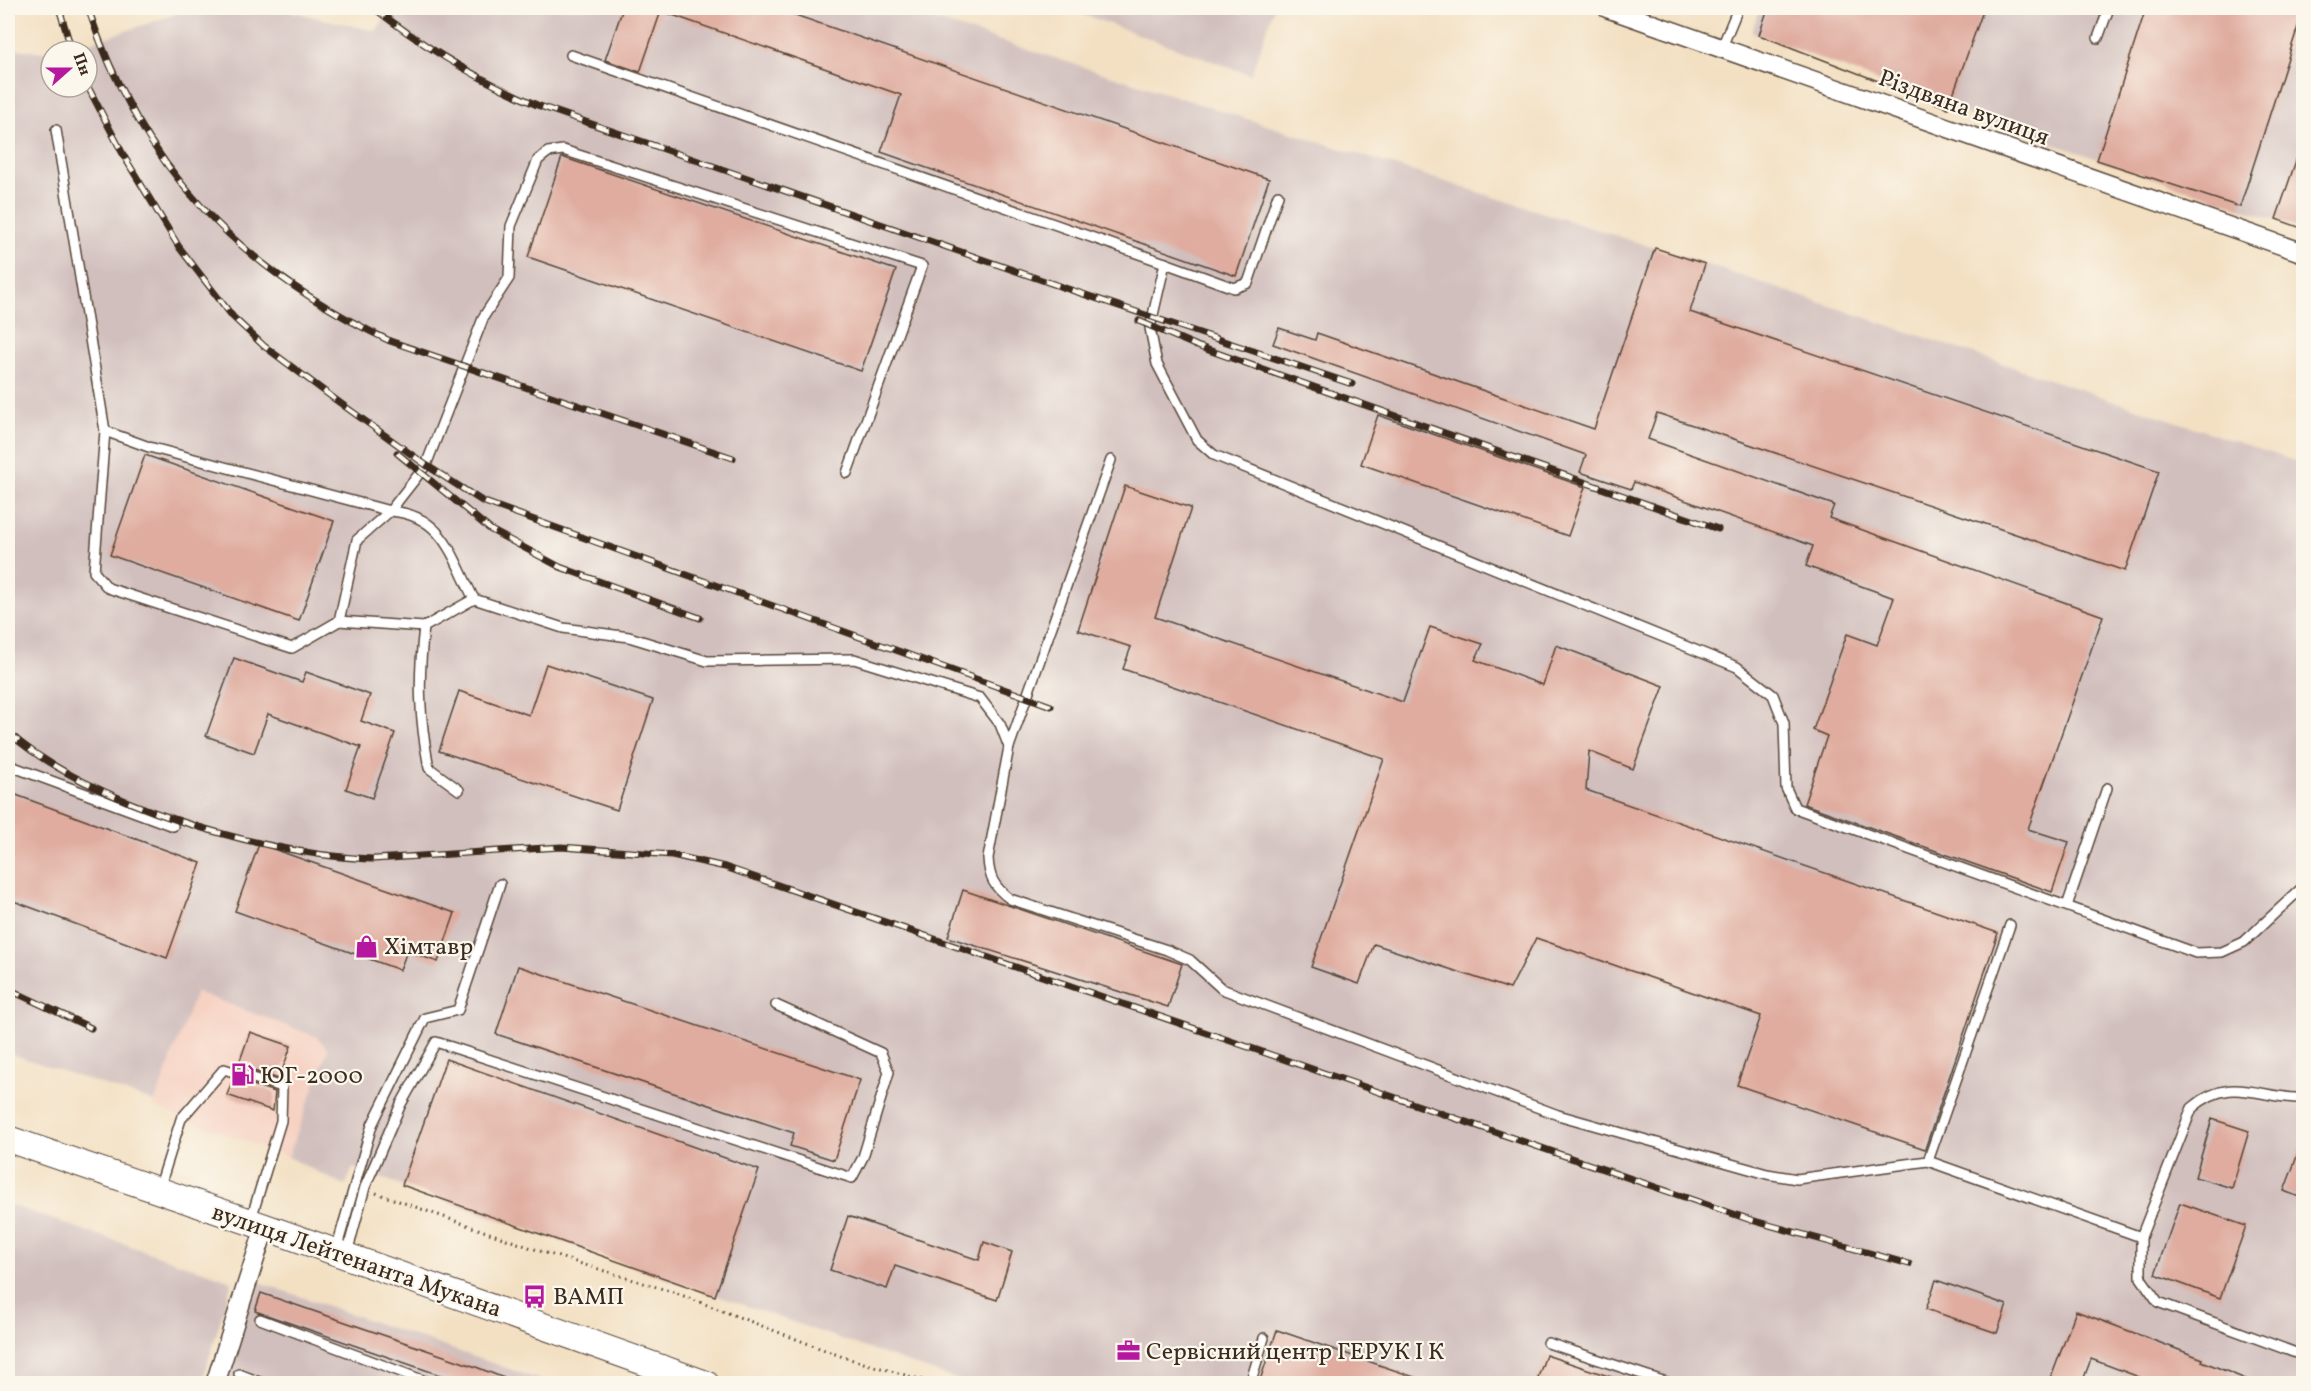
<svg xmlns="http://www.w3.org/2000/svg" width="2311" height="1391" font-family="Vollkorn,serif">
  <style>
    .built { fill: #f6d2c3 }
    .industrial { fill: #d1bfbd }
    .building { fill: #dfac9f }
    .lines { fill: none; stroke-linecap: round; stroke-linejoin: round }
    .service-casing { stroke: #574537; stroke-width: 12 }
    .minor-casing { stroke: #574537; stroke-width: 21 }
    .secondary-casing { stroke: #574537; stroke-width: 28 }
    .path { stroke: #574537; stroke-width: 3; stroke-dasharray: 1.5 4.5; stroke-linecap: butt }
    .service { stroke: #fff; stroke-width: 9 }
    .minor { stroke: #fff; stroke-width: 18 }
    .secondary { stroke: #fff; stroke-width: 26 }
    .rail-casing { stroke: #3b2a1e; stroke-width: 7 }
    .rail { stroke: #fbf7ec; stroke-width: 4.5; stroke-dasharray: 14; stroke-linecap: butt }
    .labels { text-anchor: middle; stroke-width: 4.5; stroke-linejoin: round; paint-order: stroke }
    .street-label { font-size: 24px; fill: #3b2a1e; stroke: #fbf7ec }
    .poi-label { font-size: 24px; fill: #3b2a1e; stroke: #fbf7ec; text-anchor: start }
  </style>
  <rect width="100%" height="100%" fill="#fbf7ec"/>
  <filter id="ink" filterUnits="userSpaceOnUse"><feTurbulence type="fractalNoise" baseFrequency=".0167" numOctaves="2"/><feDisplacementMap in="SourceGraphic" scale="12" xChannelSelector="R" yChannelSelector="G"/><feConvolveMatrix kernelMatrix="1 2 1 2 8 2 1 2 1" color-interpolation-filters="sRGB"/></filter>
  <filter id="wash" filterUnits="userSpaceOnUse"><feTurbulence type="fractalNoise" baseFrequency=".008" numOctaves="4" result="noise"/><feDisplacementMap in="SourceGraphic" scale="24" xChannelSelector="R" yChannelSelector="G"/><feGaussianBlur stdDeviation="1.35" result="paint"/><feColorMatrix in="noise" values="0 0 0 0 0 0 0 0 0 0 0 0 0 0 0 0 0 1.4 0 .05"/><feComposite in="paint" operator="in"/></filter>
  <g filter="url(#wash)">
    <rect width="100%" height="100%" fill="#f3e0c3"/>
    <!-- built -->
    <path class="built" d="M196 992 317 1037 328 1049 288 1157 153 1107Z"/>
    <!-- industrial -->
    <g class="industrial">
      <path d="M194 8H275L376 31 390 10 387 8H897L1705 264 2303 464V1383H966L353 1168 345 1186 288 1157 328 1049 317 1037 196 992 155 1102 8 1053V48L51 53V87H87V51H65Z"/>
      <path d="M1065 8H1274L1251 75Z"/>
      <path d="M1760 8H2303V229L1948 108 1759 35 1752 32Z"/>
      <path d="M8 1204 232 1281 202 1383H8Z"/>
      <path d="M253 1280 549 1383 219 1384Z"/>
    </g>
    <g id="blocks">
      <!-- building -->
      <g class="building">
        <path d="M623 8H775L1269 179 1236 276 881 152 901 95 661 11 640 72 605 60Z"/>
        <path d="M1768 8H1984L1948 108 1759 35Z"/>
        <path d="M2146 8H2304L2240 207 2097 160Z"/>
        <path d="M2301 146 2304 147V229L2276 219Z"/>
        <path d="M562 157 896 270 861 371 528 257Z"/>
        <path d="M1655 248 1705 264 1690 312 2159 471 2125 571 1657 413 1648 439 1834 505 1829 518 2103 616 2028 829 2069 842 2052 892 1804 804 1827 736 1813 730 1847 634 1877 645 1894 598 1806 566 1813 546 1634 482 1631 489 1580 472 1586 455 1273 344 1279 328 1315 340 1317 333 1594 429Z"/>
        <path d="M1378 415 1585 487 1568 536 1361 464Z"/>
        <path d="M145 455 334 521 299 621 110 555Z"/>
        <path d="M1125 486 1191 508 1155 617 1403 702 1430 627 1483 644 1475 660 1543 685 1556 645 1664 686 1633 769 1589 751 1586 790 1998 933 1925 1149 1737 1085 1761 1016 1536 938 1510 989 1374 944 1359 984 1311 967 1384 759 1123 669 1131 647 1078 630Z"/>
        <path d="M234 658 302 682 306 672 370 695 361 721 395 733 372 798 346 789 361 747 268 714 254 753 206 736Z"/>
        <path d="M546 664 653 700 617 810 439 751 459 691 529 715Z"/>
        <path d="M8 792 201 863 167 958 8 899Z"/>
        <path d="M259 844 455 913 438 962 407 951 400 970 235 911Z"/>
        <path d="M963 890 1182 964 1168 1007 948 937Z"/>
        <path d="M518 966 860 1080 834 1160 790 1146 794 1133 496 1034Z"/>
        <path d="M250 1032 291 1046 279 1079 238 1066Z"/>
        <path d="M446 1059 759 1170 715 1296 402 1185Z"/>
        <path d="M233 1079 275 1092 273 1111 227 1095Z"/>
        <path d="M2212 1119 2249 1131 2232 1188 2195 1177Z"/>
        <path d="M2302 1143H2304V1199L2284 1191Z"/>
        <path d="M2180 1203 2246 1226 2220 1298 2155 1274Z"/>
        <path d="M848 1216 979 1260 984 1242 1012 1252 997 1300 895 1266 887 1289 830 1270Z"/>
        <path d="M1936 1280 2007 1305 1997 1333 1926 1309Z"/>
        <path d="M261 1293 476 1367 517 1383H463L258 1312 255 1311Z"/>
        <path d="M2076 1311 2203 1359 2202 1361 2255 1383H2155L2091 1359 2082 1383H2049Z"/>
        <path d="M1277 1330 1426 1381V1383H1259Z"/>
        <path d="M1546 1355 1623 1381V1383H1536Z"/>
      </g>
    </g>
  </g>
  <g filter="url(#ink)">
    <use href="#blocks" fill-opacity="0" stroke="#574537" stroke-width="1.5"/>
    <g class="lines">
      <defs>
        <g id="service">
          <path d="M2098 38 2109 8"/>
          <path d="M1722 47 1738 8"/>
          <path d="M571 55 1165 263 1150 328 1157 364 1197 440 1214 455 1737 667 1773 695 1784 723 1786 788 1795 808 2196 953 2222 952 2244 942 2304 886"/>
          <path d="M56 130 105 431 94 572 108 588 292 648 339 621"/>
          <path d="M1165 263 1234 288 1248 283 1278 195"/>
          <path d="M105 431 149 447 390 511 426 465 484 316 509 278 511 226 538 160 548 152 563 150 922 266 847 473"/>
          <path d="M474 599C452 557 444 515 390 511L357 540 339 621 424 627 474 599 563 628 629 637 707 661 854 659 980 698 1000 724 1009 747 988 858C989 878 994 887 1010 899L1167 950 1190 960 1222 989 1558 1115 1767 1174 1797 1179 1928 1161"/>
          <path d="M424 627C418 680 419 716 429 768L459 790"/>
          <path d="M1009 747 1111 460"/>
          <path d="M8 765 173 826"/>
          <path d="M2067 906 2107 788"/>
          <path d="M2010 925 1928 1161 2141 1237"/>
          <path d="M2304 1098C2260 1100 2232 1073 2192 1108L2141 1237V1278L2158 1302 2304 1356"/>
          <path d="M159 1189 181 1119 224 1069 282 1087 281 1121 251 1219"/>
          <path d="M336 1250 372 1125 425 1018 458 1010 500 884"/>
          <path d="M347 1253 365 1187 401 1104 436 1042 852 1178 863 1157 889 1072 881 1053 776 1005"/>
          <path d="M260 1319 433 1384"/>
          <path d="M1548 1343 1672 1384"/>
          <path d="M239 1374 265 1384"/>
          <path d="M1250 1384 1264 1338"/>
        </g>
        <g id="minor">
          <path d="M1607 8 2304 253"/>
          <path d="M215 1384 265 1227"/>
        </g>
        <path id="secondary" d="M8 1139 265 1227 706 1384"/>
      </defs>
      <!-- service casing -->
      <use href="#service" class="service-casing"/>
      <!-- minor casing -->
      <use href="#minor" class="minor-casing"/>
      <!-- secondary casing -->
      <use href="#secondary" class="secondary-casing"/>
      <!-- path -->
      <path class="path" d="M376 1193 543 1252 676 1293 843 1357 936 1384"/>
      <!-- service -->
      <use href="#service" class="service"/>
      <!-- minor -->
      <use href="#minor" class="minor"/>
      <!-- secondary -->
      <use href="#secondary" class="secondary"/>
      <defs>
        <g id="rail">
          <path d="M59 8 72 51"/>
          <path d="M88 8C141 168 239 269 390 341L733 458"/>
          <path d="M374 8C425 48 477 79 537 105L1065 288 1352 384"/>
          <path d="M87 85 125 158 179 247 233 317 264 346 336 400 426 465 482 501 1051 706"/>
          <path d="M1139 321 1197 346 1718 529"/>
          <path d="M397 453 491 530 560 567 700 618"/>
          <path d="M8 732C86 803 270 857 374 859L561 847 672 855 725 867 1751 1220 1909 1264"/>
          <path d="M8 989 91 1028"/>
        </g>
      </defs>
      <!-- rail casing -->
      <use href="#rail" class="rail-casing"/>
      <!-- rail -->
      <use href="#rail" class="rail"/>
    </g>
  </g>
  <!-- icons -->
  <defs>
    <symbol id="shop-bare" viewBox="-9 -9 18 18"><path d="M-5-2.5h2.3a2.7 3.5 0 0 1 5.4 0H5L5.5 6h-11ZM-1.5-2.5h3a1.5 2.3 0 0 0-3 0Z" fill="#b5179e" stroke="#fbf7ec" stroke-width="2.5" paint-order="stroke"/></symbol>
    <symbol id="fuel-bare" viewBox="-9 -9 18 18"><path d="M-5.5-6h7V0h2V4h1.3V-2.5L3-4.5l.8-.8L6-3V5H2.5V1h-1V6h-7ZM-4.2-4.7v3.2H.2V-4.7Z" fill="#b5179e" stroke="#fbf7ec" stroke-width="2.5" paint-order="stroke"/></symbol>
    <symbol id="bus-bare" viewBox="-9 -9 18 18"><path d="M-5-6H5V4H4V6H2V4H-2V6H-4V4H-5ZM-3.5-4V0h7V-4ZM-3.5 1.2v1.5H-2V1.2ZM2 1.2v1.5H3.5V1.2Z" fill="#b5179e" stroke="#fbf7ec" stroke-width="2.5" paint-order="stroke"/></symbol>
    <symbol id="office-bare" viewBox="-9 -9 18 18"><path d="M-6-3h4V-5.5h4V-3h4V5H-6ZM-1-4.5V-3h2v-1.5ZM-6 0V1H6V0Z" fill="#b5179e" stroke="#fbf7ec" stroke-width="2.5" paint-order="stroke"/></symbol>
  </defs>
  <g fill-rule="evenodd">
    <use href="#shop-bare" x="350" y="930" width="33" height="33"/>
    <use href="#fuel-bare" x="226" y="1058" width="33" height="33"/>
    <use href="#bus-bare" x="518" y="1280" width="33" height="33"/>
    <use href="#office-bare" x="1112" y="1334" width="33" height="33"/>
  </g>
  <g class="labels">
    <!-- street labels -->
    <g class="street-label">
      <text transform="translate(1964 107) rotate(20)" y="8">Різдвяна вулиця</text>
      <text transform="translate(357 1260) rotate(19)" y="8">вулиця Лейтенанта Мукана</text>
    </g>
    <!-- poi labels -->
    <g class="poi-label">
      <text x="384" y="954">Хімтавр</text>
      <text x="260" y="1083">ЮГ-2000</text>
      <text x="553" y="1304">ВАМП</text>
      <text x="1146" y="1359">Сервісний центр ГЕРУК І К</text>
    </g>
  </g>
  <!-- margin -->
  <rect width="2311" height="1391" fill="none" stroke="#fbf7ec" stroke-width="30"/>
  <!-- north arrow -->
  <g transform="translate(69 69) rotate(69)"><circle r="28" fill="#fbf7ec" stroke="#aea59a" stroke-width="1.5"/>
  <path d="M0-4.5L10 22L0 15L-10 22Z" fill="#b5179e"/>
  <text y="-9" font-size="16" font-weight="bold" text-anchor="middle" fill="#3b2a1e">Пн</text>
  </g>
</svg>
